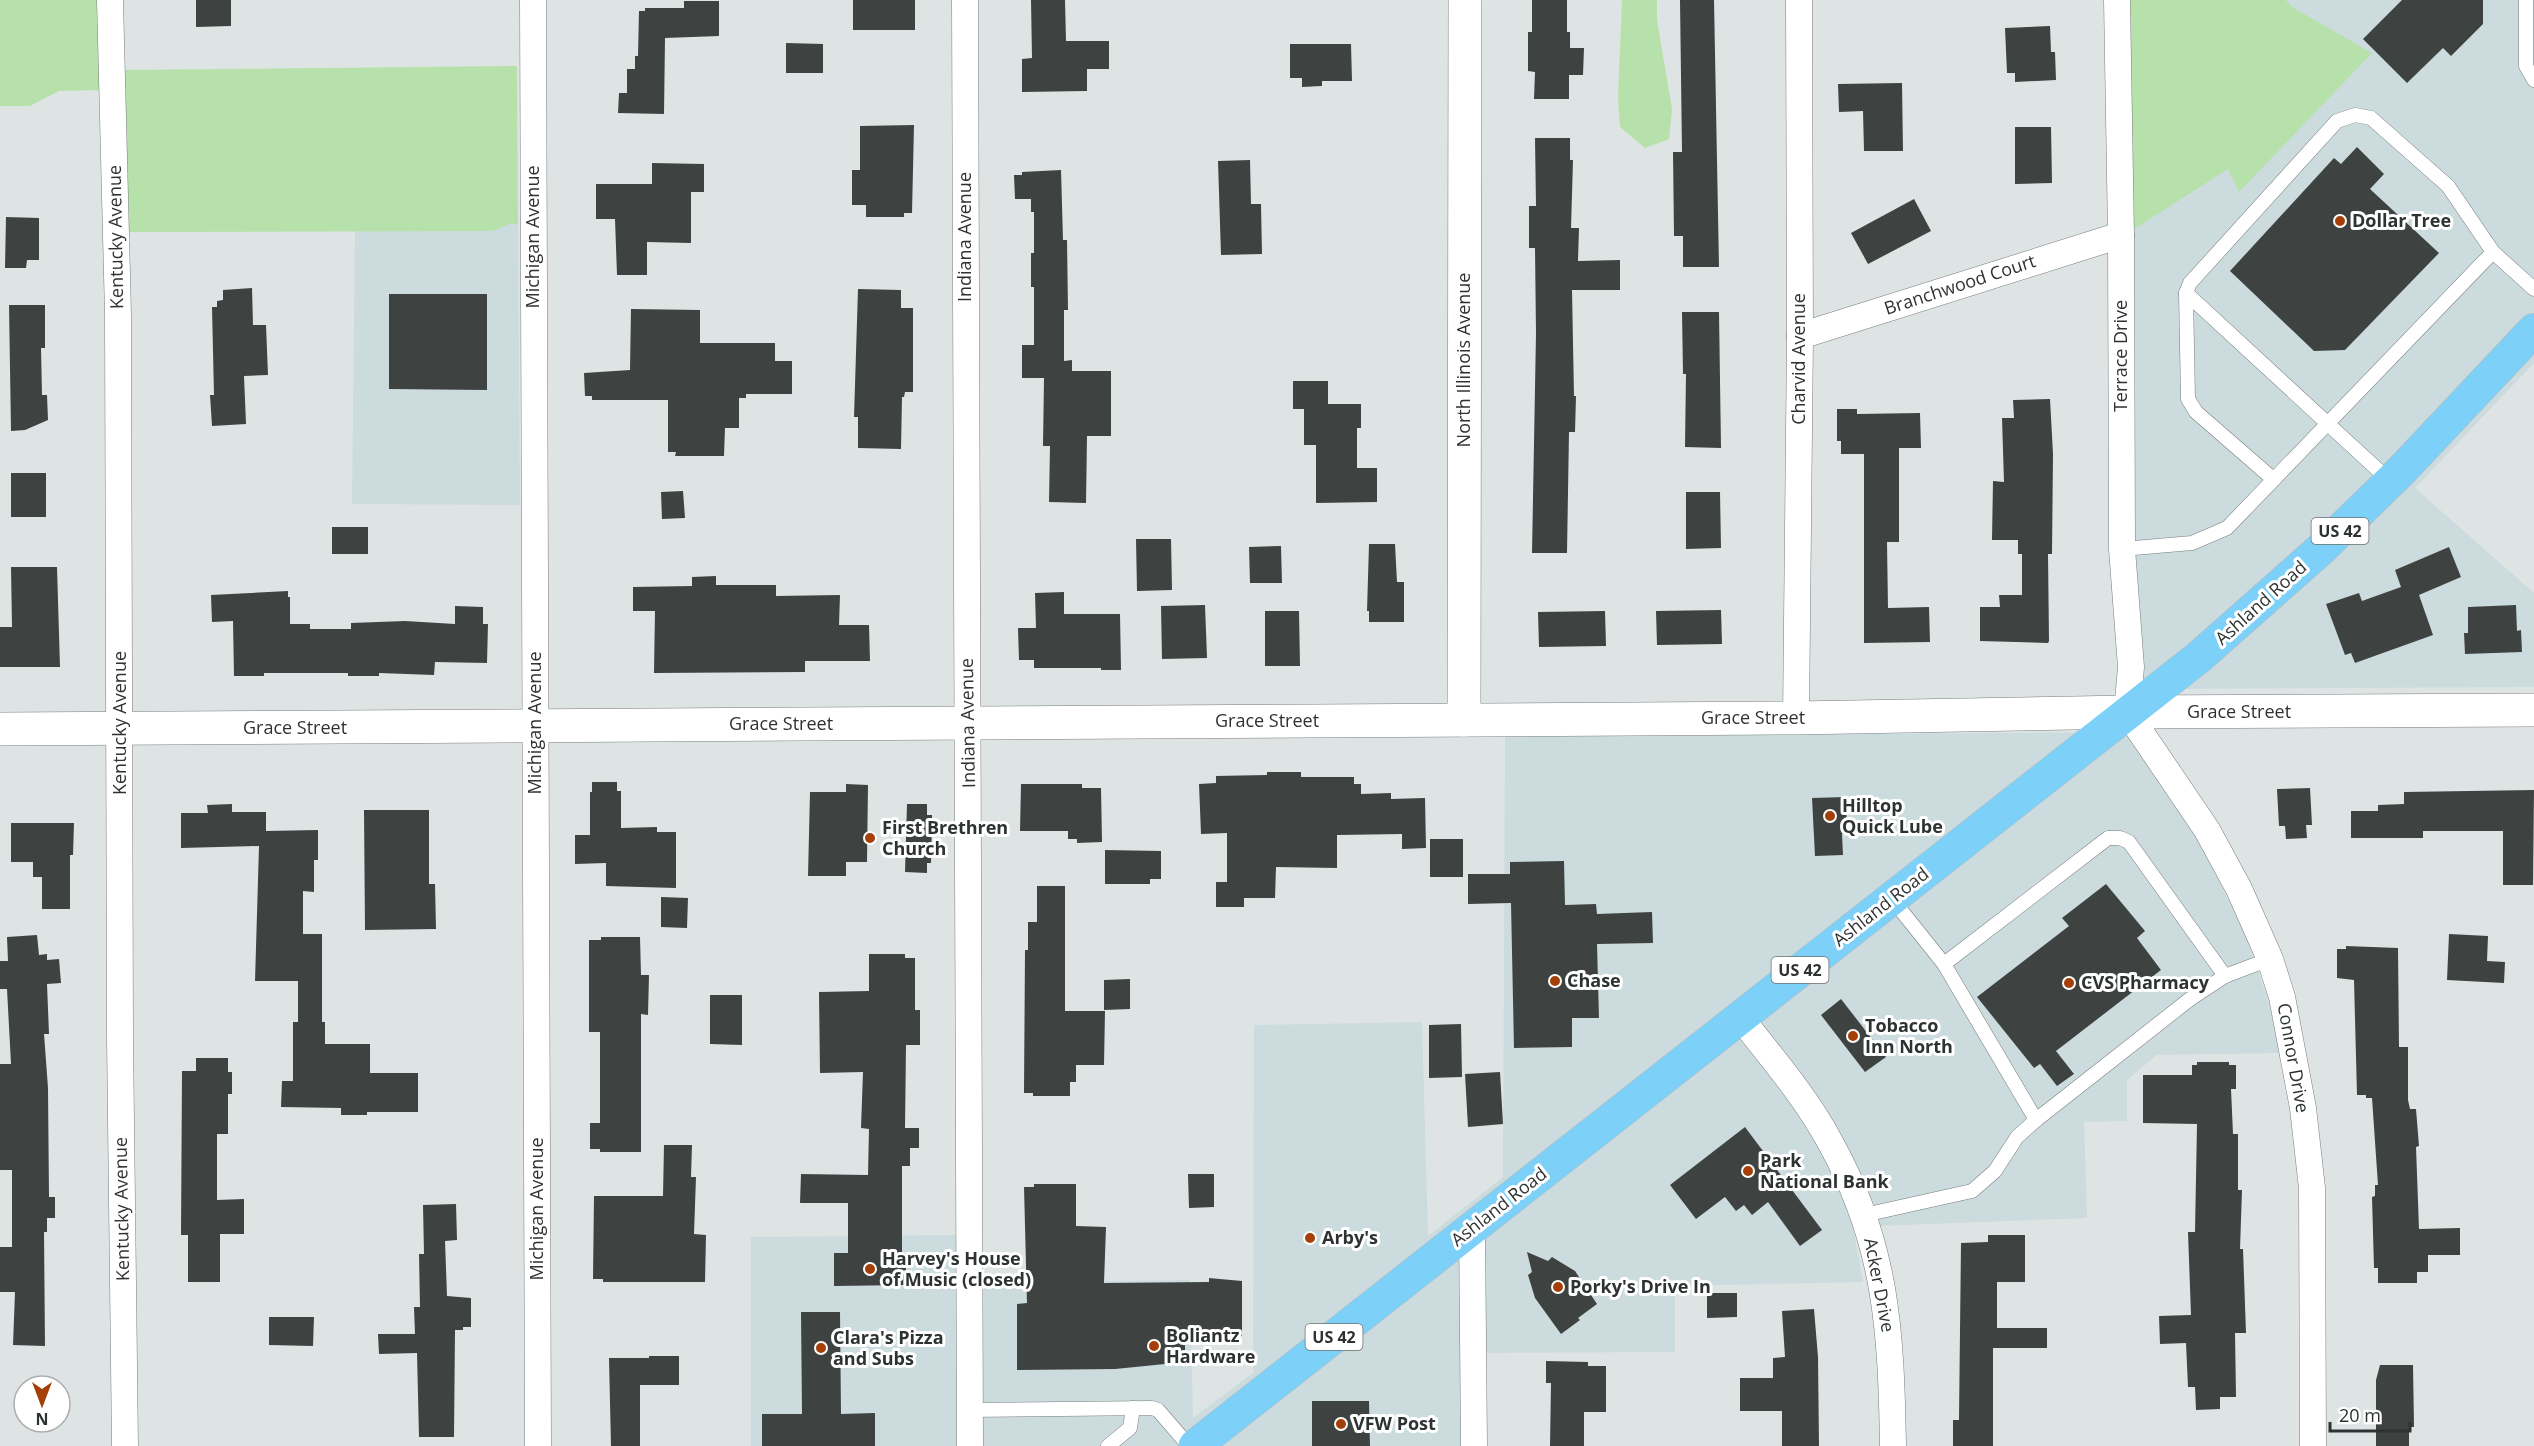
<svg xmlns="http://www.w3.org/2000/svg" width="2534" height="1446" font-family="'Open Sans',sans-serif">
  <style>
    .built { fill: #ccdbdd }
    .green { fill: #b6e1aa }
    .building { fill: #3e4341 }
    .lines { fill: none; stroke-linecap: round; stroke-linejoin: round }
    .lane-casing { stroke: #777d7d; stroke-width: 15 }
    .street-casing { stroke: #777d7d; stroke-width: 27 }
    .secondary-casing { stroke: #777d7d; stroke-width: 34 }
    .primary-casing { stroke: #bcbdbd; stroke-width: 34 }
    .lane { stroke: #fff; stroke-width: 14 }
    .street { stroke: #fff; stroke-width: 26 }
    .secondary { stroke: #fff; stroke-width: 33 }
    .primary { stroke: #7dd0f7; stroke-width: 33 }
    .poi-dot { fill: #a33f07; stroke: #fff; stroke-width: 2 }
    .labels { text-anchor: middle; stroke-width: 6; stroke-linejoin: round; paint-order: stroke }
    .shield { fill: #fff; stroke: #6d7070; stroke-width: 1.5 }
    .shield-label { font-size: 16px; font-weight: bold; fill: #2f3232 }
    .poi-label { font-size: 18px; font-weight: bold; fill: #2f3232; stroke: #fff; text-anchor: start }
    .street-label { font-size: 18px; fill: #2f3232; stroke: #fff }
  </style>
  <rect width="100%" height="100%" fill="#dee4e4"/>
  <!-- built -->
  <g class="built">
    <path d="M2286 0H2534V363L2415 488 2534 593V687L2142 689 2130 502 2131 231 2228 168 2240 192 2292 7Z"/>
    <path d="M509 224H518L520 505 352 504 355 231H492Z"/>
    <path d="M2138 732 2206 855 2244 931 2268 1000 2282 1053 2157 1055 2127 1080V1121L2084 1122 2087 1218 1853 1227 1863 1282 1675 1286V1352L1463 1353V1446H751V1237L958 1235V1283L1190 1280 1193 1418 1253 1373 1254 1025 1422 1022 1428 1236 1503 1177 1505 737Z"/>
  </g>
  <!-- green -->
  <g class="green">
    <path d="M0 0H102L104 90 59 91 30 106H0Z"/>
    <path d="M1622 0H1657V20L1672 109 1669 139 1645 148 1620 127 1618 97Z"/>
    <path d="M2128 0H2286L2292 7 2372 53 2239 192 2228 169 2131 231Z"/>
    <path d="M517 66 518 224H509L493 231 124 232 121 70Z"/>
  </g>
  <!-- building -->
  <g class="building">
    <path d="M196 0H231V26L196 27Z"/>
    <rect x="853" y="0" width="62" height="30"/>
    <path d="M1031 0H1065L1066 41H1109V69H1087V91L1022 92V59L1032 58Z"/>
    <path d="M1532 0H1567V32H1570V48H1584L1583 75H1569V99H1534L1535 72 1528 71V32H1532Z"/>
    <path d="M1680 0H1714L1719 267H1683V236H1674L1673 152H1682Z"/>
    <path d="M2402 0H2483V24L2451 56 2443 48 2407 83 2363 39Z"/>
    <path d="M684 1H719V36L665 38 664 114 618 113 619 93H627V69H635V56H638L639 11H645V8H684Z"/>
    <path d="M2050 26 2051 52H2055L2056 80 2015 82V73H2007L2005 28Z"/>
    <path d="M786 43 823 44V73H786Z"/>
    <path d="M1290 44H1351L1352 81H1322V86L1302 87V78H1290Z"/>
    <path d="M1902 83 1903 151H1864L1863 111 1839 112 1838 84Z"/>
    <path d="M914 125 912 213H904V217H866V205H852V170H860V126Z"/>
    <path d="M2015 127H2051L2052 183 2015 184Z"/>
    <path d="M1535 138H1570V160H1573L1571 228H1579L1578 261 1620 260V290H1572L1574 396H1576L1575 432H1569L1567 553H1532L1536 333 1535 248H1529V206H1536Z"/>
    <path d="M2357 147 2384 174 2370 189 2439 253 2345 350 2314 351 2230 271 2334 158 2341 164Z"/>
    <path d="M1250 160 1251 204H1261L1262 254 1221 255 1218 161Z"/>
    <path d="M652 163 704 164V192H691V243L647 242V275H617L615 219H596V184H652Z"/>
    <path d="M1061 170 1063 240H1067L1068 310H1064V361L1072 360V371H1111V436H1087L1086 503 1049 502 1050 446H1043L1044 378H1022V345H1034V287H1031V253H1034V212H1031V199H1015L1014 175H1022V172Z"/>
    <path d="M1914 199 1931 231 1868 264 1851 233Z"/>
    <path d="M6 217 39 218V260H27L26 268H5Z"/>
    <path d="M252 288 253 325H266L268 375 244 376 246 424 212 426 210 395H214L212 307H217V301L223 300V290Z"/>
    <path d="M858 289 901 290V308H913V392H905L904 397H902L901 449 858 448V417H854Z"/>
    <path d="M389 294H487V390L389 389Z"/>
    <path d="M9 305H45V348H41L42 395H47L48 420 25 430 11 431Z"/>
    <path d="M631 309 700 310V343H775V361H792V394H746V398H739V428H725L724 456H675L676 452H668V400H592V396H585L584 373 630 370Z"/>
    <path d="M1682 312H1719L1721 448 1685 447 1686 374H1683Z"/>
    <path d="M1293 381H1328V404H1361V428H1357V468H1377V502L1316 503V445H1304V409H1293Z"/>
    <path d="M2050 399 2053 454 2052 554H2048L2049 641 2048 643 1980 641V607H2000L1999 595H2022V554H2018V540H1992L1993 481 2004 482 2002 418H2014L2013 400Z"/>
    <path d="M1837 409H1857V414L1920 413 1921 448H1899V542H1887L1888 608 1929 607 1930 642 1864 643V454H1841V441H1837Z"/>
    <rect x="11" y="473" width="35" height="44"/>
    <path d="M683 491 685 518 662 519 661 492Z"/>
    <path d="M1686 492H1720L1721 548 1686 549Z"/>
    <rect x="332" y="527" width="36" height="27"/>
    <path d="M1136 539H1171L1172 590 1137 591Z"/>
    <path d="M1369 544H1395L1397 582H1404V622H1369V611H1367Z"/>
    <path d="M1281 546 1282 583H1250L1249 547Z"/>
    <path d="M2449 547 2461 577 2419 595 2433 635 2355 663 2351 653 2345 655 2326 604 2359 593 2362 601 2401 587 2395 570Z"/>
    <path d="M11 567H57L60 667H0V627H12Z"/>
    <path d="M716 576V585H776V596L840 595 839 625H869L870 661H805V672L654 673 655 611H633V587L692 586V577Z"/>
    <path d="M288 591V597H290V624H310V629H351V623L405 621 455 624V606L483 607V624H488L487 663 435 662 434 675 379 673V676H348V673H264V676H234L233 621 212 622 211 595Z"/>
    <path d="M1064 592V614H1120L1121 670H1101V668H1034V660H1019L1018 628H1036L1035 593Z"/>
    <path d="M1205 605 1207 658 1162 659 1161 606Z"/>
    <path d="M2516 605 2517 631 2521 630 2522 652 2465 654 2464 633H2468V607Z"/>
    <path d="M1721 610 1722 644 1657 645 1656 611Z"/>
    <path d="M1265 611H1299L1300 666H1265Z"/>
    <path d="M1605 611 1606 646 1539 647 1538 612Z"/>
    <path d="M1267 772H1301V777H1354V784H1361V794L1391 793V799L1425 798 1426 848 1402 849V834L1337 835V868L1276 867 1275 898H1244V907H1216V882H1227V833L1201 834 1199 784 1216 783V776L1267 775Z"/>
    <path d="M592 782H617V791H621V828L657 827V832H676V888L606 886V863L575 864V835H590V792H592Z"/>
    <path d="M846 784 868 785 867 862H846V876H808L810 792H846Z"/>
    <path d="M1021 784H1082V788H1101L1102 842 1077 843V839H1068V831H1020Z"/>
    <path d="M2310 788 2312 825H2306L2307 838 2286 839 2285 826H2279L2277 789Z"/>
    <path d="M2534 790 2533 885H2503V831H2423V838H2351V811H2378V805L2404 804V792Z"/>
    <path d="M1846 797 1847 834H1842L1843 855 1815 856 1812 798Z"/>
    <path d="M232 804V812H266V831L318 830V860H314V892L303 891V934H322V1022H325V1044H370V1073H418V1112H367V1115H341V1108L281 1107 282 1081H293V1022H298V981H255L259 846 181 848V813H208L207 805Z"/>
    <path d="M907 804H927V815H932L931 863H927V873L905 872Z"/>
    <path d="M364 810H429V884H435L436 929 365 930Z"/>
    <path d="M11 823H74L73 855H70V909H42V877H33V862H11Z"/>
    <rect x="1430" y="839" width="33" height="38"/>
    <path d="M1105 850 1161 851V879H1150V884H1105Z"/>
    <path d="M1564 861 1565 905 1596 904 1597 914 1652 912 1653 943 1597 944 1599 1018H1572V1047L1514 1048 1511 903 1468 904V874H1510V862Z"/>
    <path d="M2106 884 2145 931 2137 938 2161 970 2056 1051 2074 1074 2057 1086 2040 1064 2034 1068 1977 997 2069 926 2062 918Z"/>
    <path d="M1037 886H1065V1011H1105L1104 1065H1076V1082H1070V1096H1033V1093H1024L1025 950H1028V922H1037Z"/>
    <path d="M661 897 688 898 687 928 661 927Z"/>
    <path d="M2449 934 2488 936 2487 961 2505 962 2504 983 2447 980Z"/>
    <path d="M37 935 39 955 47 954V960L59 959 61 983 47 984 49 1034H44L48 1088 49 1197H55V1218H47V1232H44L45 1346 13 1345 15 1292H0V1247H12V1170H0V1064H11L7 989H0V961H8L7 937Z"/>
    <path d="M601 937H640L641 975H649L648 1015 641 1014V1152H600V1149H590V1123H600V1032H589V940H601Z"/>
    <path d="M2346 946 2398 948 2399 1047H2408V1100L2410 1109H2416L2419 1146 2416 1147 2419 1229 2460 1228V1255H2428V1272H2417V1283H2378V1268H2374L2372 1197 2375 1196V1185H2378L2372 1098H2366V1095H2357L2354 980 2337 978V949H2346Z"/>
    <path d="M869 954H905V958H915V1010H920V1045H906L905 1128H919V1148H910V1166H902V1253H906V1285L834 1286V1253H848V1203H800L801 1174 868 1175 869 1129 861 1128 863 1072 820 1073 819 992 869 991Z"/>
    <path d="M1130 979V1009L1104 1010V980Z"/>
    <path d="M710 995H742V1045L710 1044Z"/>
    <path d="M1841 999 1886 1057 1865 1072 1821 1015Z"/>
    <path d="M1461 1024 1462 1077 1429 1078V1025Z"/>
    <path d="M196 1058H228V1072H232V1094H228V1134H217V1200L244 1199V1234H220V1282H188V1235H181L182 1071H196Z"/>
    <path d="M2197 1062H2229V1065H2236V1089H2231L2233 1134H2238V1190H2242L2240 1249H2243L2246 1333H2235L2236 1397H2220V1409L2196 1410 2195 1387H2188L2186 1343 2160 1344 2159 1316 2191 1315 2188 1232H2195L2197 1124 2143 1123V1075H2192V1065H2197Z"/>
    <path d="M1500 1072 1503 1124 1468 1127 1465 1074Z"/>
    <path d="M1745 1127 1822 1230 1800 1246 1768 1202 1752 1215 1744 1205 1736 1211 1725 1197 1696 1219 1670 1185Z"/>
    <path d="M664 1145H692L691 1177H696L694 1234 706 1235 705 1282H603V1279H593L594 1196H663Z"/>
    <path d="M1188 1174H1214V1207L1189 1208Z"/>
    <path d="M1034 1184H1076V1226L1106 1227 1104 1283 1209 1282V1278L1242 1281V1336L1185 1335V1362L1115 1369 1017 1370V1304L1027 1303 1024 1187H1034Z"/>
    <path d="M456 1204 457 1240 445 1241 447 1296 471 1298V1327H463V1330H455L454 1437H419L417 1353 379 1354 378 1334H415L414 1307H420L419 1254H424L423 1205Z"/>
    <path d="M1988 1235H2025V1282H1997V1328H2047V1348H1993V1446H1953V1420H1959L1961 1243 1988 1242Z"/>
    <path d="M1527 1252 1548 1261 1552 1257 1575 1271 1597 1304 1578 1318 1580 1320 1561 1334 1535 1298 1528 1275 1532 1272Z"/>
    <path d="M1707 1293H1737V1317L1707 1318Z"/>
    <path d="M1814 1309 1818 1357 1819 1446H1782V1411H1740V1378H1773V1358L1785 1357 1782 1311Z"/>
    <path d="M801 1312H840L841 1414 875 1413V1446H762V1414H802Z"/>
    <path d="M269 1317H314L313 1346 269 1345Z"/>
    <path d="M649 1356H679V1385H640V1446H611L609 1358H649Z"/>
    <path d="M1546 1361 1588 1362V1366H1606V1412H1584V1446H1550L1551 1383H1546Z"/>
    <path d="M2380 1365H2413L2414 1427H2409V1446H2376V1380Z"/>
    <path d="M1312 1401H1369L1370 1446H1312Z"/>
  </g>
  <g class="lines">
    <defs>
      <g id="lane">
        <path d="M2526 0V66L2534 80"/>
        <path d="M2186 293 2390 481"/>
        <path d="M2273 479 2196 412 2188 399 2186 293 2190 283 2337 121 2355 115 2371 118 2448 186 2493 252 2534 289"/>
        <path d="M2122 549 2192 543 2227 528 2493 252"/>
        <path d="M1892 899 1944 964 2108 838H2120L2129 842 2225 976"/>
        <path d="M1944 964 2036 1120"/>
        <path d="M1864 1215 1972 1191 1995 1171 2017 1137 2036 1120 2190 999 2225 976 2270 959"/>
        <path d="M970 1410 1152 1408 1158 1410 1189 1446"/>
        <path d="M1108 1446 1130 1428 1133 1408"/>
      </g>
      <g id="street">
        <path d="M110 0 118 314 120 1038 125 1446"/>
        <path d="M533 0 538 1446"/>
        <path d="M965 0C966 482 969 964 970 1446"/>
        <path d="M2117 0 2121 235 2122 549 2131 667 2127 712 2207 830 2239 889 2270 959 2282 997 2303 1108 2312 1188 2313 1446"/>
        <path d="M1800 336 2121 235"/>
        <path d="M1796 718 1800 336 1799 0"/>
        <path d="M1740 1017C1771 1057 1806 1097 1830 1142 1887 1244 1891 1332 1893 1446"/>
        <path d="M1472 1228 1474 1446"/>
      </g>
      <g id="secondary">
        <path d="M1464 720 1465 0"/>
        <path d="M0 729 1796 718 2127 712 2534 710"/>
      </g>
      <path id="primary" d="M1195 1446 2199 657 2321 549 2401 471 2534 330"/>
    </defs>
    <!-- lane casing -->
    <use href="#lane" class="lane-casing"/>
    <!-- street casing -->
    <use href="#street" class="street-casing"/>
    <!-- secondary casing -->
    <use href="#secondary" class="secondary-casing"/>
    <!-- primary casing -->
    <use href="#primary" class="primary-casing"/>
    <!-- lane -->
    <use href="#lane" class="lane"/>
    <!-- street -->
    <use href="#street" class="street"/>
    <!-- secondary -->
    <use href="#secondary" class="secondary"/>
    <!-- primary -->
    <use href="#primary" class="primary"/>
  </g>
  <!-- markers -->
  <g class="poi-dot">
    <circle cx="2340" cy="221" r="6"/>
    <circle cx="1830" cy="816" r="6"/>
    <circle cx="870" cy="838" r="6"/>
    <circle cx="1555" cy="981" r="6"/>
    <circle cx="2069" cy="983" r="6"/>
    <circle cx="1853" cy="1036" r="6"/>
    <circle cx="1748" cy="1171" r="6"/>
    <circle cx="1310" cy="1238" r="6"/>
    <circle cx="870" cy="1269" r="6"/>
    <circle cx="1558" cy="1287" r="6"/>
    <circle cx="1154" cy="1346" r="6"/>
    <circle cx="821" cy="1348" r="6"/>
    <circle cx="1341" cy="1424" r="6"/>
  </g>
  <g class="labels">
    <!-- shield labels -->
    <g class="shield">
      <rect x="2311.5" y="518" width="57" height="26" rx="4.5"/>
      <rect x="1771.5" y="957" width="57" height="26" rx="4.5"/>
      <rect x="1305.5" y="1324" width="57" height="26" rx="4.5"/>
    </g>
    <g class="shield-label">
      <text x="2340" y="537">US 42</text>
      <text x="1800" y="976">US 42</text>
      <text x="1334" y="1343">US 42</text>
    </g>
    <!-- poi labels -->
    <g class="poi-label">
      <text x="2352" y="227">Dollar Tree</text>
      <text x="1842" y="812">Hilltop<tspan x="1842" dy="21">Quick Lube</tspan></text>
      <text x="882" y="834">First Brethren<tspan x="882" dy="21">Church</tspan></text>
      <text x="1567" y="987">Chase</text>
      <text x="2081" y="989">CVS Pharmacy</text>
      <text x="1865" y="1032">Tobacco<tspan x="1865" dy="21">Inn North</tspan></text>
      <text x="1760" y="1167">Park<tspan x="1760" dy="21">National Bank</tspan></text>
      <text x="1322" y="1244">Arby's</text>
      <text x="882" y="1265">Harvey's House<tspan x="882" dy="21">of Music (closed)</tspan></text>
      <text x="1570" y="1293">Porky's Drive In</text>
      <text x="1166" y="1342">Boliantz<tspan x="1166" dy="21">Hardware</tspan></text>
      <text x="833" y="1344">Clara's Pizza<tspan x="833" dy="21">and Subs</tspan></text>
      <text x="1353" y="1430">VFW Post</text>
    </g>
    <!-- street labels -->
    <g class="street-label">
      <text transform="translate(116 237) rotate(-91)" y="6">Kentucky Avenue</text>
      <text transform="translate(533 237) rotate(-90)" y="6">Michigan Avenue</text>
      <text transform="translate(965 237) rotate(-90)" y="6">Indiana Avenue</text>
      <text transform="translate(1960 285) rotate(-18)" y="6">Branchwood Court</text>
      <text transform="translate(2121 356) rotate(-90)" y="6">Terrace Drive</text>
      <text transform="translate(1799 359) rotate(-90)" y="6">Charvid Avenue</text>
      <text transform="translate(1464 360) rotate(-90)" y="6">North Illinois Avenue</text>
      <text transform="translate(2261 603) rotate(-42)" y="6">Ashland Road</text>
      <text x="2239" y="718">Grace Street</text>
      <text x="1753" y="724">Grace Street</text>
      <text x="1267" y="727">Grace Street</text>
      <text transform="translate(120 723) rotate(-90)" y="6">Kentucky Avenue</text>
      <text transform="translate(535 723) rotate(-90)" y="6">Michigan Avenue</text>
      <text transform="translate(968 723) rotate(-91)" y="6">Indiana Avenue</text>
      <text x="781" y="730">Grace Street</text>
      <text x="295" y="734">Grace Street</text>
      <text transform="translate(1881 907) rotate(-38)" y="6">Ashland Road</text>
      <text transform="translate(2293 1058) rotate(80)" y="6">Connor Drive</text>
      <text transform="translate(1499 1207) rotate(-38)" y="6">Ashland Road</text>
      <text transform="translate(122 1209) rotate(-91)" y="6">Kentucky Avenue</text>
      <text transform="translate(537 1209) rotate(-90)" y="6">Michigan Avenue</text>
      <text transform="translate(1879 1285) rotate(79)" y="6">Acker Drive</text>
    </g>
  </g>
  <!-- north arrow -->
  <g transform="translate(42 1404) rotate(180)"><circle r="28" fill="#ffffff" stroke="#acadad" stroke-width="1.5"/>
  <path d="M0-4.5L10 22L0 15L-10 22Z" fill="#a33f07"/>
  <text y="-9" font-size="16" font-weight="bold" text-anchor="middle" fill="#2f3232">N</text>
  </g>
  <!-- scale -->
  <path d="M2330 1422v9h80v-9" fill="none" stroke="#2f3232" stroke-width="3"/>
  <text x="2339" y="1422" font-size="18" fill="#2f3232" stroke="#ffffff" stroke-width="4.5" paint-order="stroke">20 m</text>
</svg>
